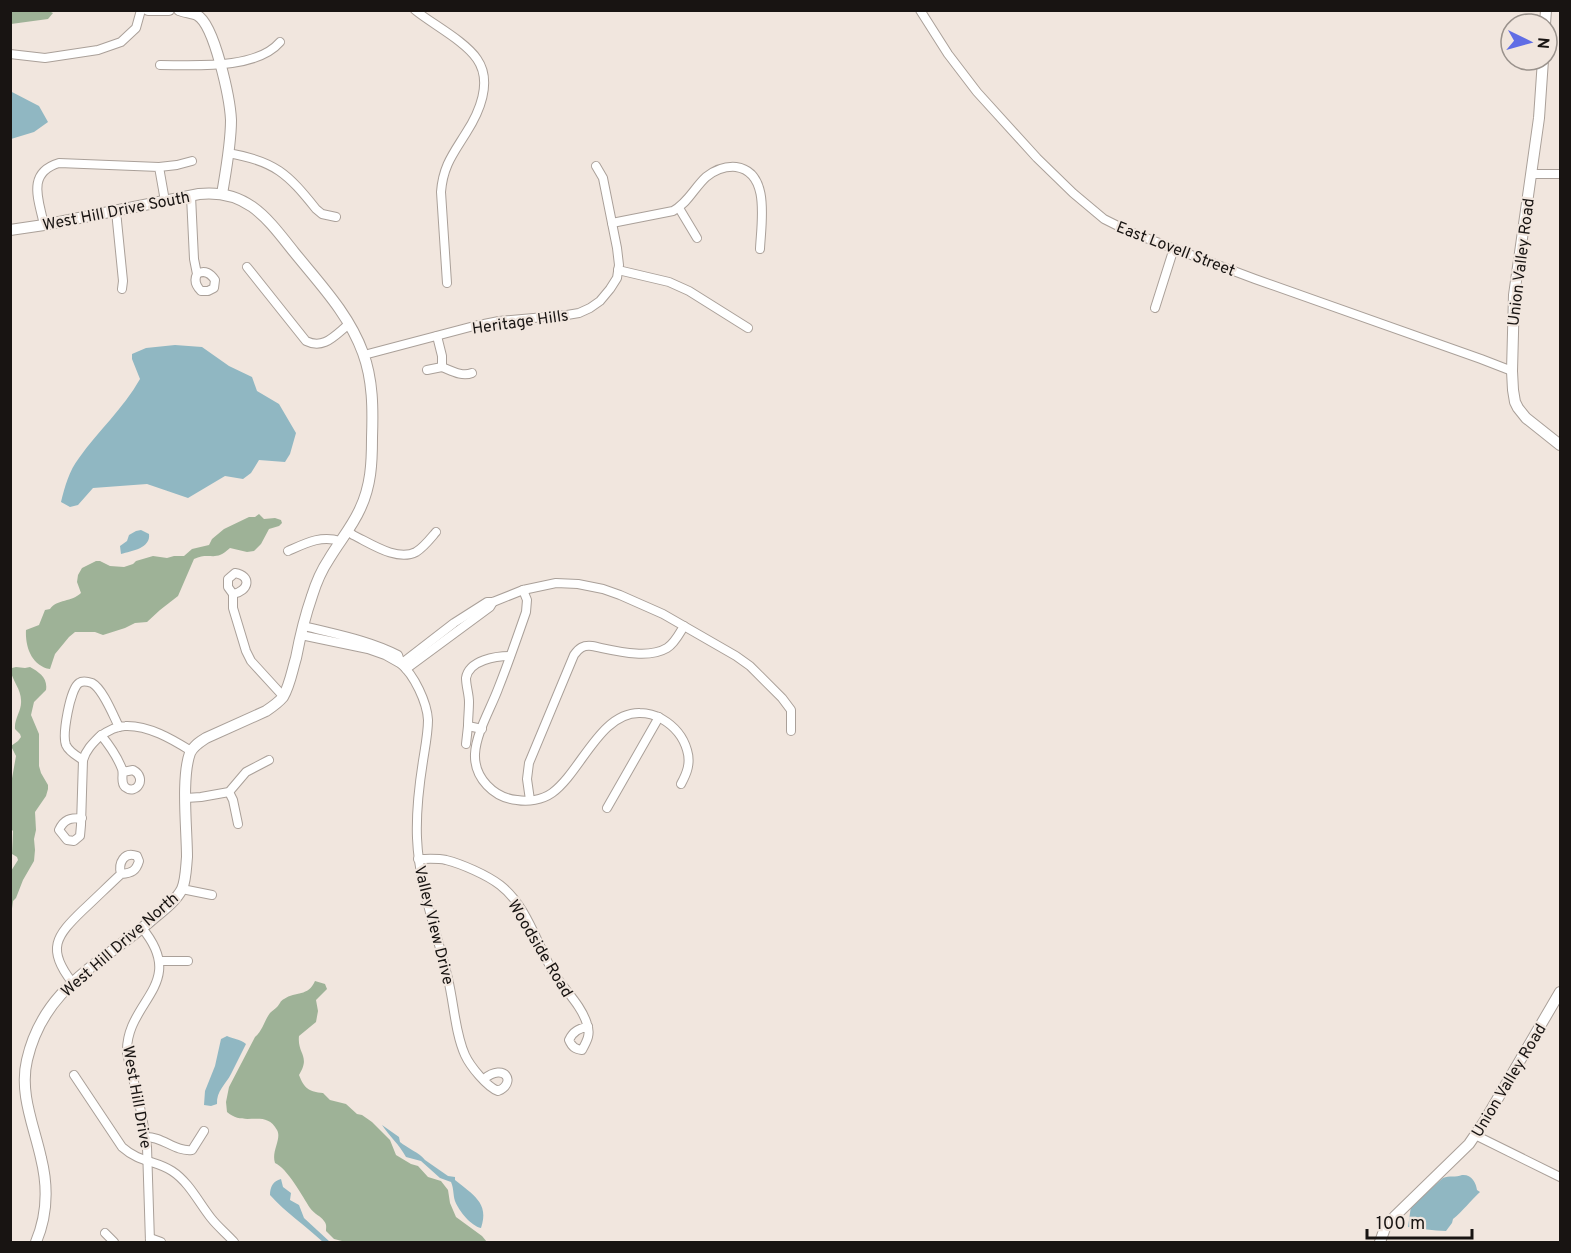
<svg xmlns="http://www.w3.org/2000/svg" width="1571" height="1253" font-family="Overpass,sans-serif">
  <style>
    .forest { fill: #9eb297 }
    .water { fill: #90b7c2 }
    .lines { fill: none; stroke-linecap: round; stroke-linejoin: round }
    .minor-casing { stroke: #aaa099; stroke-width: 10 }
    .tertiary-casing { stroke: #aaa099; stroke-width: 12 }
    .minor { stroke: #fff; stroke-width: 8 }
    .tertiary { stroke: #fff; stroke-width: 10 }
    .labels { text-anchor: middle; stroke-width: 4.5; stroke-linejoin: round; paint-order: stroke }
    .street-label { font-size: 16px; fill: #181412; stroke: #f1e6de }
  </style>
  <rect width="100%" height="100%" fill="#f1e6de"/>
  <!-- forest -->
  <g class="forest">
    <path d="M10 11H49L53 13 48 19 11 24Z"/>
    <path d="M259 514 264 519 275 518 281 520 282 523 279 526 269 529 261 544 254 551 247 552 230 548C214 563 211 551 194 559L178 596 160 610 147 622 135 623 125 628 103 635 95 632H75L69 637 55 654 50 669C32 666 25 647 26 630L39 625 45 610 50 609C57 599 72 602 81 593L77 582 78 575 82 568 96 561H100L110 566 124 567 133 564 136 561 153 556 167 558 174 556H184L192 549 209 545 212 539 224 529 249 517H255Z"/>
    <path d="M16 667 25 668 30 667C39 672 48 678 46 690L34 702 31 715 39 734V766L41 773 48 785V789L46 796 35 812 36 830 34 839 35 850 34 861 23 880 16 898 13 901 11 916V871L18 860 17 857 12 854 13 831 11 829V784L16 756 11 746 18 741 21 737 20 734 15 729C14 718 22 711 21 700 21 690 13 681 11 672L12 668Z"/>
    <path d="M315 981 325 984 327 989 316 1000 318 1011 316 1022 299 1036C297 1054 311 1056 299 1075 304 1088 309 1092 323 1093L330 1100 346 1104 357 1114 362 1115 372 1122 390 1140 396 1155 411 1164 418 1166 428 1177 441 1181 448 1190 450 1203 456 1217 482 1236 487 1242H346L334 1239 326 1231C326 1226 327 1225 324 1221 321 1216 314 1214 310 1208 303 1197 287 1168 275 1163 271 1151 282 1139 277 1130 265 1108 245 1128 227 1112L226 1102 229 1087 255 1037C263 1030 264 1021 270 1013 272 1011 275 1009 277 1007 280 1004 280 1001 284 999 296 991 308 997 315 981Z"/>
  </g>
  <!-- water -->
  <g class="water">
    <path d="M10 91 39 106 48 122 34 132 11 139Z"/>
    <path d="M175 345 202 347 229 366 252 377 257 391 279 404 296 433 290 454 285 462 259 460 251 473 243 479 225 476 188 498 147 484 93 488 78 505 70 507 61 502C65 486 69 471 79 458 98 431 123 409 140 379L132 359V354L146 348Z"/>
    <path d="M141 530 149 534C151 548 132 551 121 554L120 546 127 541 129 535 136 531Z"/>
    <path d="M227 1036C233 1039 240 1039 246 1044 241 1054 236 1064 231 1074 226 1084 216 1091 217 1104L211 1106 204 1105 205 1091 215 1066 221 1039Z"/>
    <path d="M382 1125 399 1137 400 1142C407 1148 420 1153 425 1160L448 1176 455 1177V1180C472 1194 490 1203 481 1228 471 1226 459 1211 455 1201 453 1195 454 1189 451 1182L440 1178 421 1161 406 1157C399 1144 390 1137 382 1125Z"/>
    <path d="M1462 1175C1471 1174 1476 1182 1477 1190L1480 1192C1470 1201 1463 1211 1453 1219L1452 1223 1446 1231C1433 1231 1421 1228 1408 1227L1411 1206 1443 1178C1449 1175 1456 1178 1462 1175Z"/>
    <path d="M281 1179 283 1187 291 1193 290 1200 299 1205 304 1218 330 1242H323C306 1226 286 1213 270 1195 270 1187 273 1181 281 1179Z"/>
  </g>
  <g class="lines">
    <defs>
      <g id="minor">
        <path d="M415 10C432 24 465 41 477 59 493 82 479 113 466 133 453 154 443 166 441 192L447 283"/>
        <path d="M920 10 948 54 977 92 1037 158 1073 193 1104 219 1130 232 1255 279 1481 359 1512 371"/>
        <path d="M10 54 45 58 98 50 121 42 136 28 141 10"/>
        <path d="M160 65C194 65 256 70 280 42"/>
        <path d="M228 153C275 161 288 174 316 209L322 214 336 217"/>
        <path d="M159 167 177 165 192 161"/>
        <path d="M1531 174H1560"/>
        <path d="M191 196 194 259 197 274C194 280 196 286 201 291H208L214 288 215 280C211 274 205 269 197 274"/>
        <path d="M679 208 697 238"/>
        <path d="M116 211 123 281 122 289"/>
        <path d="M612 223 673 211C688 203 694 188 706 177 715 170 724 166 736 167 771 172 761 224 760 249"/>
        <path d="M44 225C39 200 26 173 59 163L159 167 165 201"/>
        <path d="M247 267 306 341C324 350 335 335 349 324"/>
        <path d="M618 270 669 282 689 291 748 328"/>
        <path d="M1155 308 1174 248"/>
        <path d="M437 336 442 356V367C452 371 462 377 472 373"/>
        <path d="M364 355 474 326 499 321 567 315 579 313 590 308 600 301 610 289 617 278 619 265 617 248 603 178 596 166"/>
        <path d="M427 370 442 367"/>
        <path d="M348 531 353 535C370 543 397 562 416 552 424 547 430 539 436 532"/>
        <path d="M288 551C306 543 321 535 340 541"/>
        <path d="M523 590 527 600 526 612C517 638 508 664 498 689 491 708 476 733 475 754 474 778 494 798 517 800 528 802 542 800 552 793 581 772 600 712 640 713 648 713 655 715 662 719 674 726 683 736 687 750 691 763 687 773 681 784"/>
        <path d="M233 594C249 591 252 576 235 573L228 579V587L233 594V608L246 651 251 661 283 696"/>
        <path d="M301 635 368 649 385 655 401 664 398 655C369 640 335 634 304 626"/>
        <path d="M406 669 490 607 493 602"/>
        <path d="M482 729 468 726C468 718 469 710 469 702 469 694 466 686 466 678 469 660 496 656 510 656"/>
        <path d="M101 735C110 746 117 756 122 769 124 775 120 782 125 787 136 796 148 778 133 770L123 772"/>
        <path d="M466 744 468 726"/>
        <path d="M83 760C77 756 69 752 66 745 62 735 70 689 79 683 83 680 89 682 92 683 103 689 113 715 119 727"/>
        <path d="M229 792 233 800 238 824"/>
        <path d="M186 798 201 797 229 792 246 772 269 760"/>
        <path d="M530 800 527 779 529 763 574 655C579 648 583 645 592 646 613 650 647 660 667 648 675 643 679 634 684 626"/>
        <path d="M607 808 659 717"/>
        <path d="M82 818C70 818 64 819 59 830L67 840 74 841 80 836 81 825 83 760C86 750 92 744 99 737 106 732 117 726 125 726 148 725 172 739 191 751"/>
        <path d="M418 859C427 859 437 858 446 860 462 864 487 875 500 885 527 906 536 942 552 970 563 989 581 1004 587 1024 591 1034 587 1041 582 1050 575 1049 572 1047 569 1040 573 1031 579 1029 588 1026"/>
        <path d="M182 889 212 895"/>
        <path d="M142 928C189 985 125 1001 127 1053L142 1116 147 1147 150 1242"/>
        <path d="M159 961H188"/>
        <path d="M72 982C46 949 56 936 83 910 96 898 108 886 121 874 132 873 136 871 139 861L137 856C124 851 118 863 121 874"/>
        <path d="M74 1075 122 1147C140 1163 155 1160 172 1171 189 1182 199 1203 211 1218 218 1227 227 1234 234 1242"/>
        <path d="M484 1079C505 1062 517 1083 498 1091 487 1087 470 1066 465 1055 455 1033 454 1003 448 979 437 932 419 887 417 838 416 812 419 786 423 761 425 748 428 733 428 720 427 702 414 675 401 664L454 623 487 602H493L523 590 556 583 578 584 603 589 620 595 663 614 736 656 750 666 782 698 791 710V731"/>
        <path d="M1475 1135 1560 1177"/>
        <path d="M145 1137C162 1136 175 1152 192 1150L204 1131"/>
        <path d="M105 1233 114 1242"/>
        <path d="M150 1238 161 1242"/>
      </g>
      <g id="tertiary">
        <path d="M148 10H169"/>
        <path d="M179 10C184 12 192 13 197 15 215 25 230 100 231 120 231 144 226 170 222 194"/>
        <path d="M1545 24 1546 10"/>
        <path d="M1543 60 1539 118 1514 295 1512 371 1513 390 1515 402 1518 408 1526 418 1560 445"/>
        <path d="M10 230 44 225 199 194C247 189 267 218 294 252 319 283 349 314 363 353 373 380 373 409 372 438 372 463 371 486 360 509 352 527 339 542 329 559 321 571 316 583 312 596 305 616 300 637 296 658 292 671 290 685 283 697 278 703 272 707 266 711L206 738C200 742 193 746 190 753 181 778 187 830 187 857 186 867 186 880 182 889 175 903 158 914 147 924 96 966 43 990 27 1060 19 1093 34 1126 41 1158 48 1186 47 1216 36 1242"/>
        <path d="M1380 1242 1385 1228 1395 1216 1469 1144 1484 1122 1560 992"/>
      </g>
    </defs>
    <!-- minor casing -->
    <use href="#minor" class="minor-casing"/>
    <!-- tertiary casing -->
    <use href="#tertiary" class="tertiary-casing"/>
    <!-- minor -->
    <use href="#minor" class="minor"/>
    <!-- tertiary -->
    <use href="#tertiary" class="tertiary"/>
  </g>
  <g class="labels">
    <!-- street labels -->
    <g class="street-label">
      <text transform="translate(116 210) rotate(-11)" y="6">West Hill Drive South</text>
      <text transform="translate(1176 248) rotate(21)" y="6">East Lovell Street</text>
      <text transform="translate(1520 262) rotate(-83)" y="6">Union Valley Road</text>
      <text transform="translate(520 321) rotate(-8)" y="6">Heritage Hills</text>
      <text transform="translate(435 925) rotate(76)" y="6">Valley View Drive</text>
      <text transform="translate(119 944) rotate(-41)" y="6">West Hill Drive North</text>
      <text transform="translate(541 948) rotate(59)" y="6">Woodside Road</text>
      <text transform="translate(1508 1080) rotate(-59)" y="6">Union Valley Road</text>
      <text transform="translate(138 1097) rotate(80)" y="6">West Hill Drive</text>
    </g>
  </g>
  <!-- border -->
  <rect width="1571" height="1253" fill="none" stroke="#181412" stroke-width="24"/>
  <!-- north arrow -->
  <g transform="translate(1529 42) rotate(95)"><circle r="28" fill="#f1e6de" stroke="#9a928c" stroke-width="1.5"/>
  <path d="M0-4.5L10 22L0 15L-10 22Z" fill="#606de5"/>
  <text y="-9" font-size="16" font-weight="bold" text-anchor="middle" fill="#181412">N</text>
  </g>
  <!-- scale -->
  <path d="M1367 1229v9h105v-9" fill="none" stroke="#181412" stroke-width="3"/>
  <text x="1376" y="1229" font-size="18" fill="#181412" stroke="#f1e6de" stroke-width="4.5" paint-order="stroke">100 m</text>
</svg>
